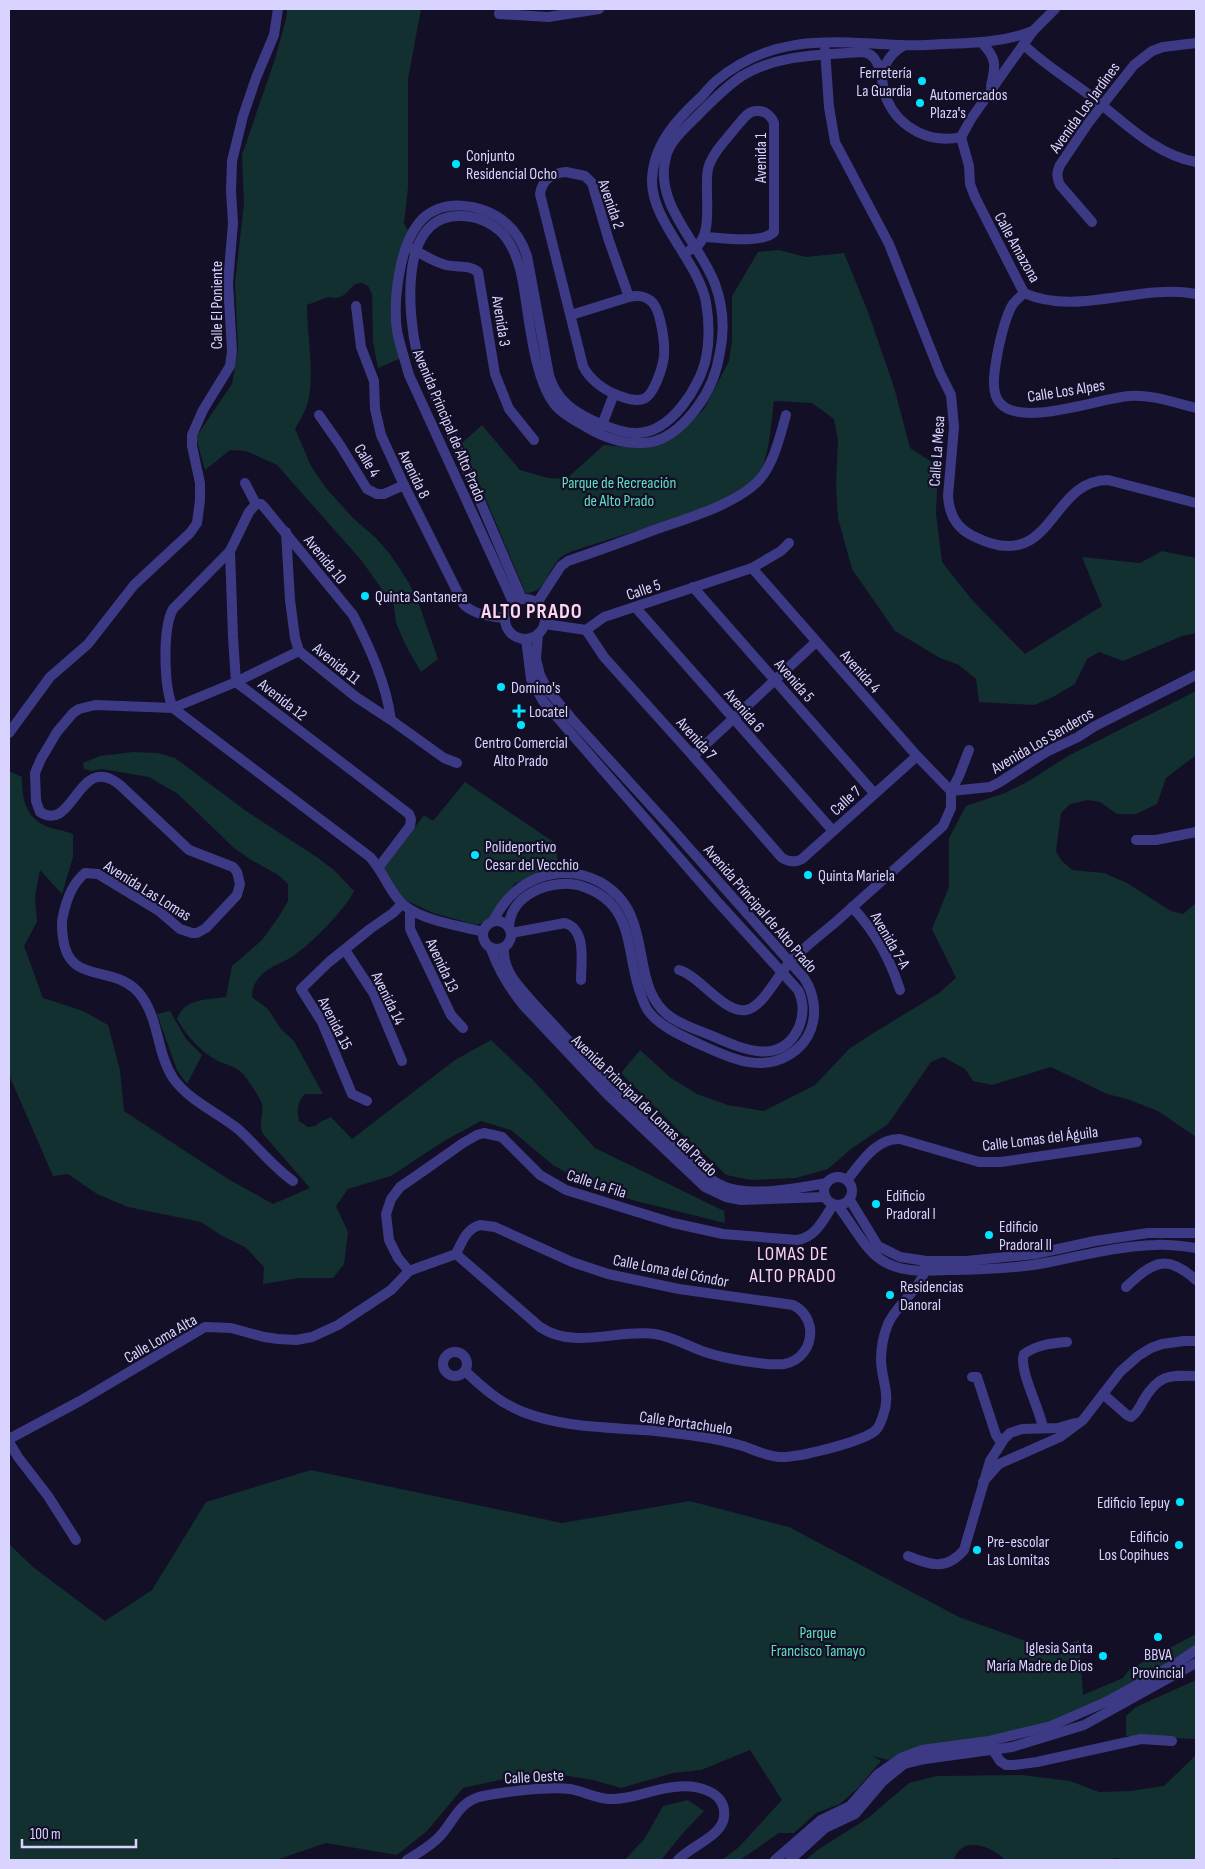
<svg xmlns="http://www.w3.org/2000/svg" width="1205" height="1869" font-family="'Sofia Sans Condensed',sans-serif">
  <style>
    .green { fill: #12302f }
    .lines { fill: none; stroke-linecap: round; stroke-linejoin: round }
    .minor { stroke: #3d3a85; stroke-width: 10 }
    .poi-dot { fill: #00e5ff; stroke: #130f26; stroke-width: 2 }
    .labels { text-anchor: middle; stroke-width: 4.5; stroke-linejoin: round; paint-order: stroke }
    .poi-label { font-size: 16px; fill: #d9d4ff; stroke: #130f26; text-anchor: start }
    .street-label { font-size: 16px; fill: #d9d4ff; stroke: #130f26 }
    .park-label { font-size: 16px; fill: #5fe0c0; stroke: #130f26 }
    .quarter-label { font-size: 19px; letter-spacing: 1px; fill: #ffd6f0; stroke: #130f26 }
    .district-label { font-size: 21px; font-weight: bold; letter-spacing: 1px; fill: #ffd6f0; stroke: #130f26 }
  </style>
  <rect width="100%" height="100%" fill="#130f26"/>
  <!-- green -->
  <g class="green">
    <path d="M287 9H421L408 79V188L404 223 410 234 396 334 399 359 378 368 373 342 372 294 368 286 362 283 355 284 344 295 337 298 328 297 307 305C307 335 316 381 306 408 303 415 299 422 295 429L311 466 326 488 353 518 376 538 390 554 409 583 420 607 438 659 421 672 406 646 396 623 394 606 361 560 277 465 246 451 230 450 205 470 196 437 232 384 238 349 235 283 244 203 242 155 275 59 286 19Z"/>
    <path d="M779 250 806 257 844 253 868 312 894 387 910 448 938 466 936 514 942 562 973 601 1025 654 1102 606 1082 557 1140 563 1162 551 1196 558V633L1182 636 1123 661 1099 652 1087 659 1075 684 1053 697 1034 705 979 702 976 679 959 665 940 658 895 631 852 569 838 518 836 483 838 441 834 419 812 403 774 401C771 423 770 453 760 472 741 507 608 537 568 553 553 559 550 577 540 588 537 591 530 592 526 594L462 443 482 425 520 470 548 478 566 479 604 445 640 448 680 432 704 409 729 361 732 340V296L758 252Z"/>
    <path d="M1196 691V755L1166 778 1157 804 1136 814H1117L1100 802 1088 800 1070 804 1061 813 1056 851 1061 860 1072 870 1104 873 1127 883 1171 911 1183 914 1196 903V1137L1158 1111 1127 1099 1107 1094 1051 1067 992 1085 973 1081 965 1069 943 1057 931 1062 888 1124 851 1149 828 1169 796 1178 751 1180 726 1175 710 1159 688 1140 621 1073 640 1050 671 1078 697 1094 728 1105 764 1111 815 1085 849 1049 867 1037 939 993 956 978 932 929 949 887V838L966 806 1005 793 1029 781 1068 756Z"/>
    <path d="M133 752 158 753 175 758 246 811 318 858 334 870 354 891C344 911 312 943 293 956 285 962 273 965 266 971 257 978 252 986 252 997L268 1009 281 1029 294 1041 323 1094H305C297 1103 297 1109 299 1121L308 1127 315 1126 320 1122 331 1117 352 1139 455 1060 491 1040 532 1079 595 1148 724 1211 725 1223 632 1200 576 1178 553 1165 511 1130 481 1121 444 1141 391 1176 348 1189 336 1206 348 1232 344 1264 333 1278H299L263 1284 264 1267 245 1247 222 1236 201 1222 128 1207 97 1194 68 1174 53 1176 9 1075V771L22 777C22 798 25 817 46 826 54 830 64 830 73 834V857L62 894 40 870 35 897 37 922 24 946 43 998 83 1011 108 1025 120 1070 124 1111 228 1179 273 1204 310 1188 263 1134C258 1124 264 1114 262 1104 260 1098 248 1079 243 1074 236 1066 226 1065 216 1060 200 1051 186 1035 177 1019 184 998 207 1000 226 997L232 966 262 940 280 915 288 901V884L277 874 251 860 234 848 178 794 166 787 149 777 102 769 91 771 84 769 83 763 100 756Z"/>
    <path d="M465 782 555 843 559 868 515 883 496 911 487 920 477 925 433 913 403 899 384 869 424 815 433 821Z"/>
    <path d="M170 1011 186 1039 202 1055 187 1084 177 1070 157 1014Z"/>
    <path d="M311 1470 562 1523 690 1501 789 1527 959 1617 1051 1650 1079 1640 1083 1695 1123 1678 1130 1669 1196 1634V1655L1055 1725 900 1755 888 1760 872 1756 881 1761 858 1788 840 1804 816 1813 794 1833H779L740 1860H693L695 1859H723L739 1847 782 1800 750 1750 701 1770 673 1773 621 1788 593 1780 562 1775 509 1778 463 1788 427 1831 397 1855 326 1843 276 1860H9V1544L33 1567 105 1621 152 1590 206 1502Z"/>
    <path d="M1196 1680V1739L1126 1736V1716L1136 1707Z"/>
    <path d="M1196 1755V1860H1124L1116 1858 1102 1860H1005C992 1846 961 1835 954 1860H805L819 1849 868 1818 909 1783 937 1776 1022 1775 1070 1781 1099 1792 1130 1791 1164 1786Z"/>
    <path d="M688 1800 704 1811 683 1833 661 1860H625L645 1838 663 1806Z"/>
  </g>
  <g class="lines">
    <!-- minor -->
    <g class="minor">
      <path d="M500 9 499 14 548 17 599 9"/>
      <path d="M981 42C997 58 996 65 991 86"/>
      <path d="M1024 45C1048 68 1077 84 1102 105 1130 128 1160 156 1196 162"/>
      <path d="M825 50 829 107 835 142 889 244 940 373 951 395 954 427 948 496C949 514 956 528 973 536 1054 577 1048 480 1108 480L1196 503"/>
      <path d="M881 76C886 62 890 54 903 46"/>
      <path d="M961 137 969 166 970 184 975 197 1024 293C1078 317 1139 283 1196 294"/>
      <path d="M566 172 585 176 592 183 609 241 629 297C637 295 647 296 653 303 661 313 665 343 664 356 663 366 654 396 643 399 635 402 625 398 617 395 604 390 589 379 583 366L540 194C542 180 552 173 566 172Z"/>
      <path d="M1092 222 1060 185C1057 178 1056 173 1060 165L1089 122 1134 65 1152 51 1163 47 1196 43"/>
      <path d="M412 249C424 255 434 262 446 265 458 268 468 264 478 272L495 374 509 409 534 440"/>
      <path d="M690 250C717 241 703 191 708 169 712 153 727 139 736 127 742 121 747 111 756 111 765 110 771 116 774 123V232C761 244 723 238 706 237"/>
      <path d="M1024 293C1021 296 1016 300 1013 304 1005 316 998 348 996 362 994 374 991 393 1000 403 1021 428 1100 398 1129 396 1151 394 1175 403 1196 408"/>
      <path d="M356 306 361 347 374 381 375 409 381 435 404 485 464 605C476 615 489 616 504 618"/>
      <path d="M571 315 629 297"/>
      <path d="M319 415 340 445 367 489 377 494H384L404 485"/>
      <path d="M600 430 614 394"/>
      <path d="M245 483 256 504"/>
      <path d="M256 504 249 512 230 551 233 637 236 682 409 814 411 819 410 826 379 867"/>
      <path d="M256 504H261L264 507 353 615C370 648 386 683 391 720"/>
      <path d="M286 532 290 600 295 638 299 651 356 697 391 720 444 758 457 763"/>
      <path d="M752 568 917 756 951 791"/>
      <path d="M693 587 874 793"/>
      <circle cx="525" cy="619" r="20"/>
      <path d="M522 599 417 354C408 314 398 215 460 216 477 216 491 222 503 234 515 248 520 265 523 283 529 316 534 382 556 406 564 415 576 421 586 427 603 437 623 444 642 443 666 443 685 424 698 406 710 390 717 371 720 352 725 328 723 306 715 284 700 243 653 204 666 157 670 139 690 124 702 111 714 99 728 85 742 76 778 54 821 55 862 52 884 54 880 85 887 100 900 129 931 144 961 137L971 119 1008 66 1033 31 1055 9"/>
      <path d="M513 602 409 375C405 360 400 346 397 331 393 300 399 249 418 224 439 196 484 203 507 224 517 233 523 244 527 256L549 375C556 400 574 412 596 422 609 427 624 434 638 433 671 432 700 387 706 358 710 339 709 320 706 302 698 261 651 221 652 180 653 145 676 120 701 97 706 92 710 86 716 81 773 33 832 42 901 45 915 46 930 45 944 44 975 43 1004 42 1033 31"/>
      <path d="M537 603 561 566 568 561C597 551 625 541 654 530 685 519 738 504 760 479 774 463 780 436 786 415"/>
      <path d="M636 608 833 831"/>
      <path d="M545 624 586 630 604 617 752 568 781 551 789 543"/>
      <path d="M586 630 604 657 693 756 782 858C789 862 795 863 802 859L917 756"/>
      <path d="M173 708C164 688 162 629 173 609L230 551"/>
      <path d="M173 708 236 682 299 651"/>
      <path d="M9 733 50 677 88 644 134 585 190 533 197 523 200 500V483L192 446V435L203 410 230 366 232 351 228 283 233 223 231 191 232 161 243 116 256 78 274 35 278 9"/>
      <path d="M693 756 816 642"/>
      <path d="M951 791 990 787 1000 782 1046 752 1078 737 1095 726 1196 675"/>
      <path d="M951 791 959 776 969 750"/>
      <path d="M1136 840H1156L1196 832"/>
      <path d="M852 907C874 930 890 959 900 990"/>
      <path d="M410 911V929L451 1015 463 1028"/>
      <circle cx="497" cy="935" r="14"/>
      <path d="M493 921C506 896 524 879 553 874 570 871 585 874 600 882 659 915 625 987 672 1018 683 1025 697 1030 710 1035 740 1048 781 1068 799 1027 804 1014 804 1002 798 990L716 900 543 701 531 679 526 639"/>
      <path d="M509 928C509 912 519 899 533 892 547 884 569 881 584 887 636 905 625 953 641 995 643 1001 645 1007 649 1012 661 1027 682 1036 699 1044 727 1057 760 1073 789 1055 799 1049 807 1040 811 1029 817 1012 814 993 804 978L674 831 571 718 547 689 540 675 536 659 538 634"/>
      <path d="M511 933 565 923C587 930 581 962 581 980"/>
      <path d="M504 948C503 960 507 970 514 980 528 999 546 1016 562 1034 590 1063 619 1092 647 1120 668 1141 698 1176 725 1187 750 1197 800 1188 827 1183"/>
      <path d="M491 949C499 971 509 988 524 1006L607 1094 705 1187 726 1197 741 1200 825 1197"/>
      <path d="M345 950 374 994 402 1061"/>
      <path d="M679 970C699 975 724 1014 746 1010 762 1008 778 975 789 963 803 948 822 934 838 920 873 889 908 857 943 826L951 808V791"/>
      <path d="M367 1101 352 1094 322 1022 301 989 329 962 370 929 393 913 402 904"/>
      <circle cx="838" cy="1191" r="14"/>
      <path d="M847 1180C861 1163 876 1138 900 1139L979 1162H1001L1137 1142"/>
      <path d="M293 1181C273 1167 257 1146 238 1129 217 1112 189 1101 173 1078 157 1053 159 1021 142 997 117 961 69 988 63 938 62 931 61 923 63 916 66 901 73 883 85 873L98 874 159 911 180 929 192 933H197L206 928 237 895 240 884 237 872 233 867 189 850 120 785C78 751 74 834 40 812L36 801 35 773 41 759 57 732 73 713 79 709 95 705 173 708 370 857C382 870 387 886 398 899 414 920 458 925 483 932"/>
      <path d="M850 1200 878 1246 900 1257 926 1261H966L1035 1254 1095 1241 1148 1233H1196"/>
      <path d="M838 1206C851 1222 864 1248 880 1259 899 1273 924 1271 947 1270 979 1270 1013 1269 1045 1263 1081 1256 1118 1246 1155 1245 1169 1244 1182 1246 1196 1248"/>
      <path d="M480 1225 495 1227 572 1262 608 1274 679 1289 793 1305C803 1310 808 1317 810 1328 812 1346 801 1361 784 1364 766 1366 722 1358 705 1352 688 1346 673 1337 655 1334 617 1329 574 1350 540 1327L456 1254C462 1242 466 1229 480 1225Z"/>
      <path d="M409 1271 398 1258 389 1240 386 1214 391 1199 400 1187 419 1174 463 1143 477 1135 484 1133 502 1137 540 1175 566 1190 673 1223 723 1234 797 1240C816 1237 823 1220 833 1205"/>
      <path d="M409 1271 456 1254"/>
      <path d="M1126 1287C1153 1262 1166 1253 1196 1280"/>
      <circle cx="455" cy="1364" r="12"/>
      <path d="M465 1371C482 1387 500 1403 523 1412 562 1427 602 1427 642 1430 662 1431 682 1434 702 1437 716 1439 729 1442 743 1446 754 1450 767 1456 779 1457 797 1458 863 1442 876 1430 880 1426 881 1421 883 1416 891 1395 882 1382 881 1361 881 1348 883 1336 888 1324 898 1301 926 1287 926 1261"/>
      <path d="M972 1377H977L996 1435 1001 1442"/>
      <path d="M1103 1394 1127 1415 1131 1417C1137 1413 1140 1407 1143 1401 1158 1375 1168 1375 1196 1376"/>
      <path d="M1043 1428C1040 1409 1018 1369 1024 1354 1037 1345 1051 1343 1067 1342"/>
      <path d="M9 1439 80 1401 205 1327 231 1328 264 1337 278 1339 296 1340 312 1337 338 1325 391 1290 409 1271"/>
      <path d="M9 1442 18 1457 48 1496 76 1540"/>
      <path d="M983 1482 999 1464 1060 1437 1083 1420 1120 1372 1138 1356 1151 1348 1162 1344 1184 1341H1196"/>
      <path d="M908 1556C931 1565 946 1571 964 1550L990 1461 1004 1439 1010 1433 1022 1429 1058 1428 1075 1423"/>
      <path d="M991 1747 1000 1761 1006 1765H1014L1037 1762 1141 1739 1172 1741"/>
      <path d="M407 1860C417 1854 427 1848 436 1840 453 1825 456 1804 479 1797 501 1792 548 1786 570 1789 583 1791 597 1799 610 1799 632 1800 652 1789 674 1787 694 1784 727 1790 724 1817 722 1836 691 1846 678 1860"/>
      <path d="M775 1860 821 1820 850 1806 878 1774 901 1758 922 1750 989 1741 1051 1726 1108 1701 1177 1663 1196 1650"/>
      <path d="M790 1860 825 1828 855 1814 883 1781 904 1764 925 1759 1012 1747 1084 1725 1196 1663"/>
    </g>
  </g>
  <!-- markers -->
  <g class="poi-dot">
    <circle cx="922" cy="81" r="5"/>
    <circle cx="920" cy="103" r="5"/>
    <circle cx="456" cy="164" r="5"/>
    <circle cx="365" cy="596" r="5"/>
    <circle cx="501" cy="687" r="5"/>
    <path d="M516.5 703.5h5v5h5v5h-5v5h-5v-5h-5v-5h5z"/>
    <circle cx="521" cy="725" r="5"/>
    <circle cx="475" cy="855" r="5"/>
    <circle cx="808" cy="875" r="5"/>
    <circle cx="876" cy="1204" r="5"/>
    <circle cx="989" cy="1235" r="5"/>
    <circle cx="890" cy="1295" r="5"/>
    <circle cx="1180" cy="1502" r="5"/>
    <circle cx="1179" cy="1545" r="5"/>
    <circle cx="977" cy="1550" r="5"/>
    <circle cx="1158" cy="1637" r="5"/>
    <circle cx="1103" cy="1656" r="5"/>
  </g>
  <g class="labels">
    <!-- poi labels -->
    <g class="poi-label">
      <text x="912" y="78" text-anchor="end">Ferretería<tspan x="912" dy="18">La Guardia</tspan></text>
      <text x="930" y="100">Automercados<tspan x="930" dy="18">Plaza's</tspan></text>
      <text x="466" y="161">Conjunto<tspan x="466" dy="18">Residencial Ocho</tspan></text>
      <text x="375" y="602">Quinta Santanera</text>
      <text x="511" y="693">Domino's</text>
      <text x="529" y="717">Locatel</text>
      <text x="521" y="748" text-anchor="middle">Centro Comercial<tspan x="521" dy="18">Alto Prado</tspan></text>
      <text x="485" y="852">Polideportivo<tspan x="485" dy="18">Cesar del Vecchio</tspan></text>
      <text x="818" y="881">Quinta Mariela</text>
      <text x="886" y="1201">Edificio<tspan x="886" dy="18">Pradoral I</tspan></text>
      <text x="999" y="1232">Edificio<tspan x="999" dy="18">Pradoral II</tspan></text>
      <text x="900" y="1292">Residencias<tspan x="900" dy="18">Danoral</tspan></text>
      <text x="1170" y="1508" text-anchor="end">Edificio Tepuy</text>
      <text x="1169" y="1542" text-anchor="end">Edificio<tspan x="1169" dy="18">Los Copihues</tspan></text>
      <text x="987" y="1547">Pre-escolar<tspan x="987" dy="18">Las Lomitas</tspan></text>
      <text x="1093" y="1653" text-anchor="end">Iglesia Santa<tspan x="1093" dy="18">María Madre de Dios</tspan></text>
      <text x="1158" y="1660" text-anchor="middle">BBVA<tspan x="1158" dy="18">Provincial</tspan></text>
    </g>
    <!-- street labels -->
    <g class="street-label">
      <text transform="translate(1084 107) rotate(-54)" y="6">Avenida Los Jardines</text>
      <text transform="translate(760 158) rotate(-90)" y="6">Avenida 1</text>
      <text transform="translate(612 204) rotate(71)" y="6">Avenida 2</text>
      <text transform="translate(1018 247) rotate(61)" y="6">Calle Amazona</text>
      <text transform="translate(216 305) rotate(-90)" y="6">Calle El Poniente</text>
      <text transform="translate(502 321) rotate(81)" y="6">Avenida 3</text>
      <text transform="translate(1066 390) rotate(-9)" y="6">Calle Los Alpes</text>
      <text transform="translate(450 425) rotate(67)" y="6">Avenida Principal de Alto Prado</text>
      <text transform="translate(936 451) rotate(-86)" y="6">Calle La Mesa</text>
      <text transform="translate(368 460) rotate(59)" y="6">Calle 4</text>
      <text transform="translate(415 474) rotate(64)" y="6">Avenida 8</text>
      <text transform="translate(326 559) rotate(51)" y="6">Avenida 10</text>
      <text transform="translate(643 589) rotate(-19)" y="6">Calle 5</text>
      <text transform="translate(337 663) rotate(39)" y="6">Avenida 11</text>
      <text transform="translate(861 671) rotate(48)" y="6">Avenida 4</text>
      <text transform="translate(795 680) rotate(49)" y="6">Avenida 5</text>
      <text transform="translate(283 699) rotate(38)" y="6">Avenida 12</text>
      <text transform="translate(745 710) rotate(49)" y="6">Avenida 6</text>
      <text transform="translate(697 738) rotate(48)" y="6">Avenida 7</text>
      <text transform="translate(1042 740) rotate(-30)" y="6">Avenida Los Senderos</text>
      <text transform="translate(845 800) rotate(-42)" y="6">Calle 7</text>
      <text transform="translate(148 890) rotate(32)" y="6">Avenida Las Lomas</text>
      <text transform="translate(761 908) rotate(49)" y="6">Avenida Principal de Alto Prado</text>
      <text transform="translate(891 940) rotate(60)" y="6">Avenida 7-A</text>
      <text transform="translate(443 965) rotate(65)" y="6">Avenida 13</text>
      <text transform="translate(389 998) rotate(64)" y="6">Avenida 14</text>
      <text transform="translate(336 1023) rotate(63)" y="6">Avenida 15</text>
      <text transform="translate(645 1105) rotate(44)" y="6">Avenida Principal de Lomas del Prado</text>
      <text transform="translate(1040 1138) rotate(-7)" y="6">Calle Lomas del Águila</text>
      <text transform="translate(597 1183) rotate(18)" y="6">Calle La Fila</text>
      <text transform="translate(671 1270) rotate(11)" y="6">Calle Loma del Cóndor</text>
      <text transform="translate(160 1338) rotate(-30)" y="6">Calle Loma Alta</text>
      <text transform="translate(686 1422) rotate(8)" y="6">Calle Portachuelo</text>
      <text transform="translate(534 1776) rotate(-3)" y="6">Calle Oeste</text>
    </g>
    <!-- park labels -->
    <g class="park-label">
      <text x="619" y="488">Parque de Recreación<tspan x="619" dy="18">de Alto Prado</tspan></text>
      <text x="818" y="1638">Parque<tspan x="818" dy="18">Francisco Tamayo</tspan></text>
    </g>
    <!-- quarter labels -->
    <g class="quarter-label">
      <text x="793" y="1260">LOMAS DE<tspan x="793" dy="22">ALTO PRADO</tspan></text>
    </g>
    <!-- district labels -->
    <g class="district-label">
      <text x="532" y="618">ALTO PRADO</text>
    </g>
  </g>
  <!-- border -->
  <rect width="1205" height="1869" fill="none" stroke="#d9d4ff" stroke-width="20"/>
  <!-- scale -->
  <path d="M22 1839v8h114v-8" fill="none" stroke="#d9d4ff" stroke-width="2.5"/>
  <text x="30" y="1839" font-size="15" fill="#d9d4ff" stroke="#130f26" stroke-width="4" paint-order="stroke">100 m</text>
</svg>
